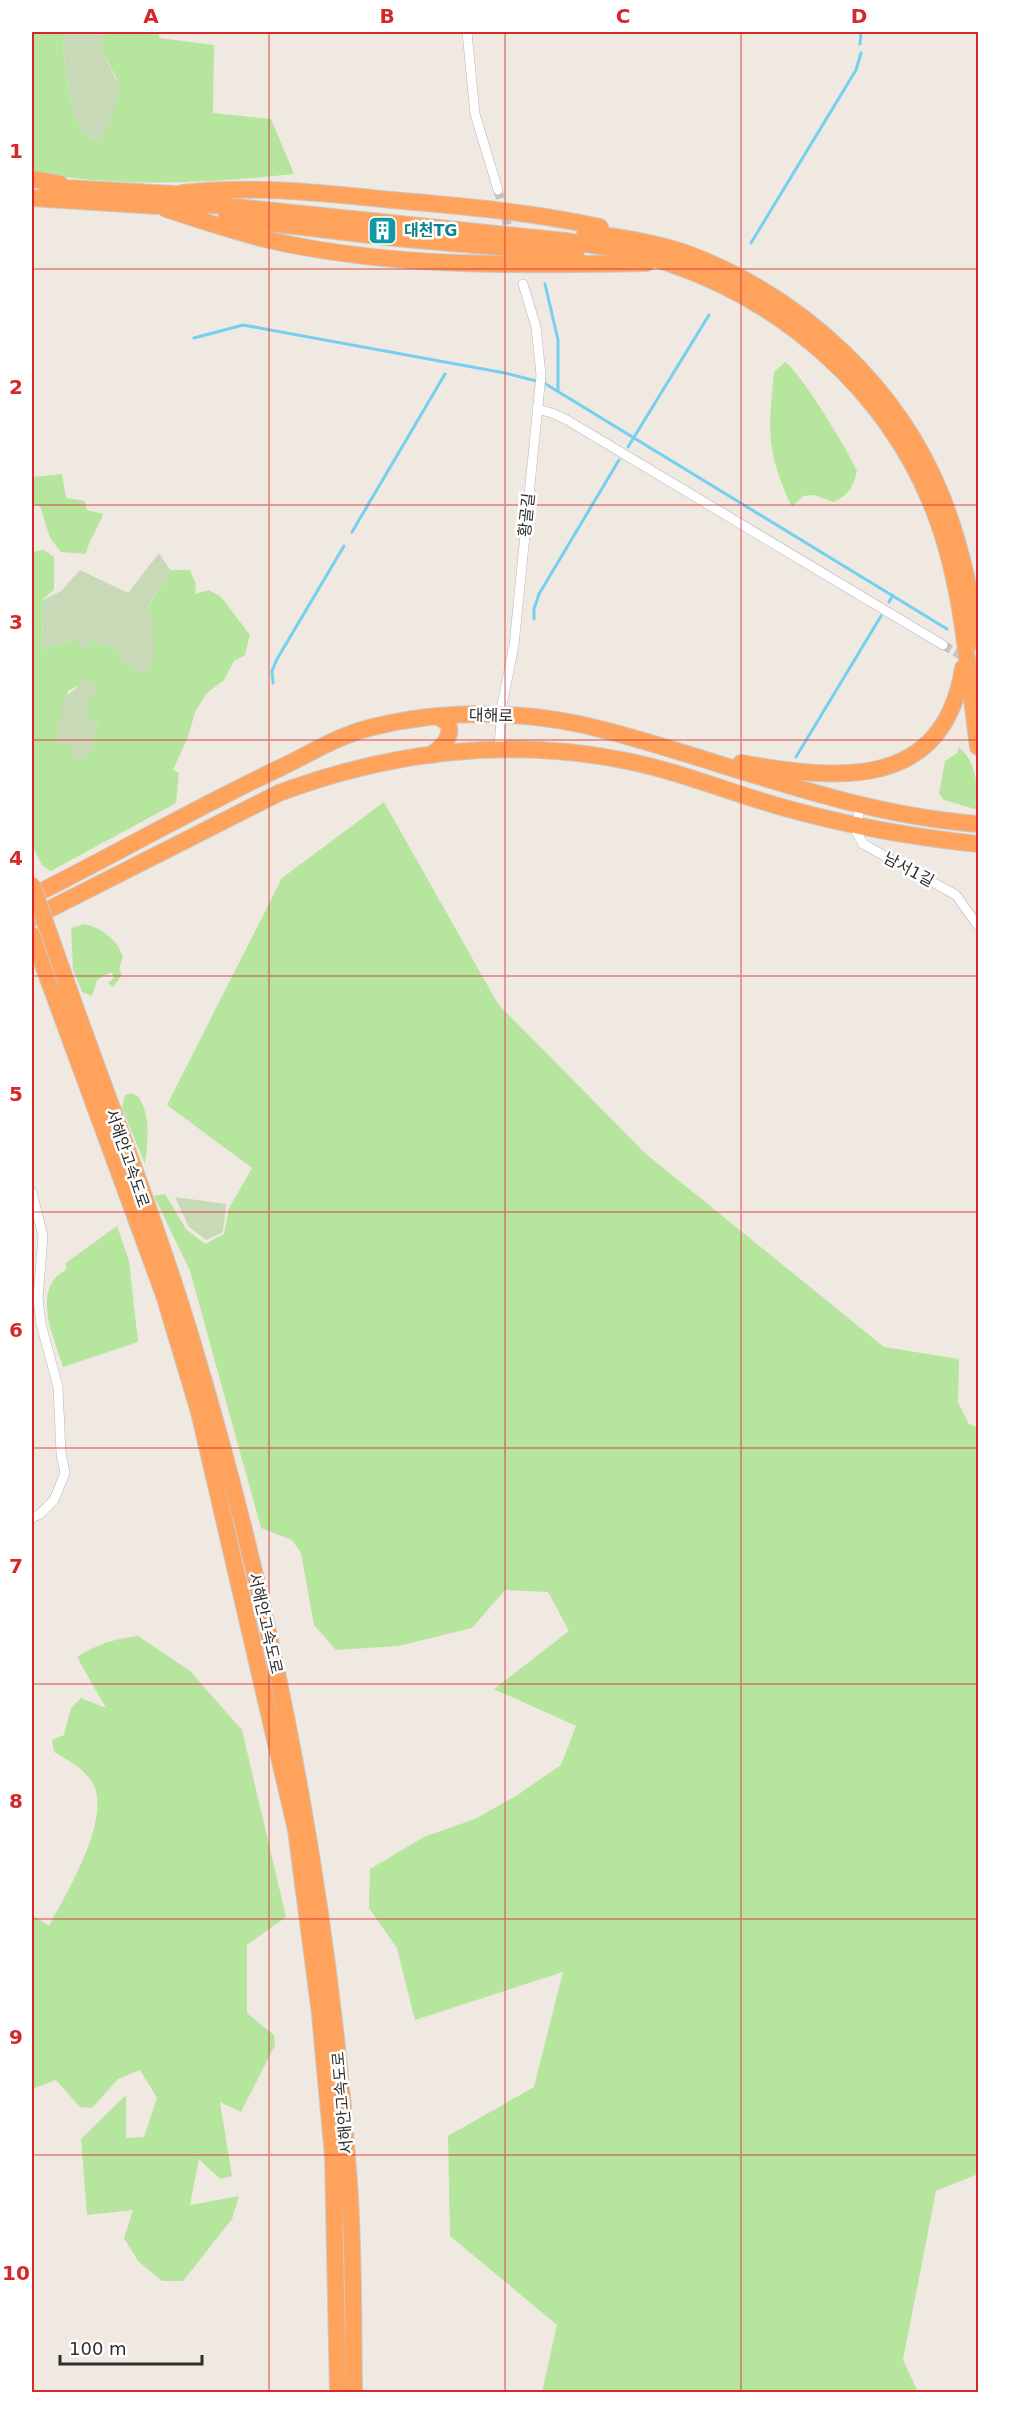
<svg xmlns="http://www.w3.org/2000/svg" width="1010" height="2424" font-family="'DejaVu Sans','Noto Sans KR',sans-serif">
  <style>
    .green { fill: #b6e59e; fill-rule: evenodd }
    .cemetery { fill: #c8d9b8 }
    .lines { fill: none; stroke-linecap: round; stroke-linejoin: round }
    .stream { stroke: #75cff0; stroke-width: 3 }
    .street-tunnel { stroke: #c8c4bd; stroke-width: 9; stroke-dasharray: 9 4.5; stroke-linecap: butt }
    .street-casing { stroke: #b4b7c1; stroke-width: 10 }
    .highway-casing { stroke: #c9c9c9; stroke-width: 18 }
    .street { stroke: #fff; stroke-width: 9 }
    .highway { stroke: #ffa35c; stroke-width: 16 }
    .highway-bridge-casing { stroke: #c9c9c9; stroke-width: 18; stroke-linecap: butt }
    .highway-bridge { stroke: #ffa35c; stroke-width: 16 }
    .grid { fill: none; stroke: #d62828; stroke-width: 1.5; stroke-opacity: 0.55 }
    .labels { text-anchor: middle; stroke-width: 5; stroke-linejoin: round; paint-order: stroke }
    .culture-label { font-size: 16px; font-weight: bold; fill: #0d838f; stroke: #fff; text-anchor: start }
    .street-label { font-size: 16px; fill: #2e2e2e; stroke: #fff }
    .neatline { fill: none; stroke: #d62828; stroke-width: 2 }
    .grid-label { font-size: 20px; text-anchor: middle; font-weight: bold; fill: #d62828 }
  </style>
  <rect width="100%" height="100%" fill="#efe9e1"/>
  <!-- green -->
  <g class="green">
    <path d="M32 32H63C62 52 72 156 104 138L117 80 100 45 107 32H158L160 38 214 45 213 113 271 119 294 174C208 183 117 188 32 172Z"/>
    <path d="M785 362C799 370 850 453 857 471 853 487 849 495 833 502L815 495 803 496 792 507C766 451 768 432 774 372Z"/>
    <path d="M62 474 66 498 85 501 87 510 103 514C98 529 89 539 86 554L61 552 50 538 40 506 32 504V477Z"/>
    <path d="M43 550 54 557V590L43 599 42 650 75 639 90 647V640L118 650 125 664 146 611 170 570H190L196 584 195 594 209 590 221 597 250 635 245 655 234 661 224 680 207 693 196 710 187 739 173 770 179 773 176 803 51 871 42 865 32 845V552ZM80 685 89 697V720L99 722 92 739 72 751 69 744 56 737 68 691Z"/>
    <path d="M959 747C978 765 977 785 978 810L944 800 939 794 945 761 957 753Z"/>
    <path d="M384 802 498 1004 646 1154 884 1347 959 1359 958 1402 969 1424 978 1427V2174L936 2191 903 2360 918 2392H542L557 2325 450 2236 448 2136 534 2087 563 1972 415 2020 397 1948 369 1908 370 1869 424 1837 475 1819 516 1796 561 1765 576 1726 494 1689 569 1631 548 1592 505 1590 472 1628 398 1646 336 1650 314 1625 301 1553 292 1540 261 1528 190 1271 154 1196 165 1194 186 1229 205 1244 224 1234 229 1208 252 1168 167 1105 282 878Z"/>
    <path d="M85 924C103 929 117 939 123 957L119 969 122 975 113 987 108 983 114 978 111 972 97 980 92 996 82 992 73 969 71 928Z"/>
    <path d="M131 1093 138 1096C151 1116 148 1141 145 1164L122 1108 125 1095Z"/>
    <path d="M117 1226 129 1261 138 1342 63 1367C54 1337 30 1289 66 1270V1263Z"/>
    <path d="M138 1636 190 1671 242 1730 286 1917 247 1945V2013L274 2035 275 2045 241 2112 220 2102 232 2176 220 2179 199 2159 190 2205 239 2196 232 2219 183 2281H162L138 2261 124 2238 133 2210 87 2215 81 2139 126 2095V2138L144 2137 157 2098 140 2070 118 2079 92 2108 80 2107 56 2080 32 2089V1915L49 1926C66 1894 115 1814 91 1780 81 1767 68 1760 54 1752L52 1740 64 1735 71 1708 81 1698 106 1708 77 1657C97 1644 114 1639 138 1636Z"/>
  </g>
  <!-- cemetery -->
  <g class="cemetery">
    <path d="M63 32H107L100 45 121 91 104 138C72 156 62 52 63 32Z"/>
    <path d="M159 553 170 570 146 610 152 615 155 654 152 667 140 674 125 664 118 650 90 640V647L83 648 75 639 42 650 43 600 61 591 80 570 128 593Z"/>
    <path d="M89 678 93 685H100L98 694 89 697V720L99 722 92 739 93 749 75 763 69 744 57 743C54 728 65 715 61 700L80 685 79 679Z"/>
    <path d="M175 1197 226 1204 223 1232 206 1240 189 1227Z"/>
  </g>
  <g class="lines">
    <!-- stream -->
    <g class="stream">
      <path d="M860 44 861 32"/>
      <path d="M751 243 856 70 861 53"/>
      <path d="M545 284 558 340V391"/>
      <path d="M194 338 243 325 505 373 544 383 947 629"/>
      <path d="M628 447 709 315"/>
      <path d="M352 532 445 374"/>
      <path d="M889 602 893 595"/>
      <path d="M534 619V609L539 594 619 460"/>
      <path d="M273 683 272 671 277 659 344 546"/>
      <path d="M796 757 881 616"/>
    </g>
    <!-- street-tunnel -->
    <g class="street-tunnel">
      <path d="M498 190 511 238"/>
      <path d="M943 645 978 665"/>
    </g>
    <defs>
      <g id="street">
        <path d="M467 32 475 114 498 190"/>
        <path d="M537 409 552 413 567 420 943 645"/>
        <path d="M499 748 502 705 514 645 541 375 536 327 523 284"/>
        <path d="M860 806 856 831 863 844 956 895 978 926"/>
        <path d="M32 1192 43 1236 38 1298 41 1324 58 1387 61 1453 65 1473 54 1500 40 1514 32 1518"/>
      </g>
      <g id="highway">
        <path d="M32 179 60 184"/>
        <path d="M47 187 192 195"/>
        <path d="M182 193C251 185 322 193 392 200 462 206 531 212 600 227"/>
        <path d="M32 198 157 206 218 205 566 241C600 246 635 251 668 263 784 302 884 389 931 503 963 580 967 666 978 747"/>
        <path d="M166 209C209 223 253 238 298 246 412 268 532 265 647 263"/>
        <path d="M226 218 395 238 576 254"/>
        <path d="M585 233C622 237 661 243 696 257 804 300 899 388 942 497 961 545 971 592 978 642"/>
        <path d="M431 755C442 747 453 738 448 723L439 717"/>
        <path d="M741 763C837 780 943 792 963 668"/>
        <path d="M32 896C116 854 197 807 282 767 311 753 338 736 369 728 447 708 531 710 608 731 732 764 849 814 978 824"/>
        <path d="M32 918 279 793C389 752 507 737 622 760 675 770 726 791 778 806 844 825 911 837 978 844"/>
        <path d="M32 935 164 1295 199 1412 296 1830 320 2014 333 2156 338 2392"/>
        <path d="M67 984C108 1100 154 1216 190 1334 273 1609 329 1895 349 2182 354 2252 353 2322 354 2392"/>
      </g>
    </defs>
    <!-- street casing -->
    <use href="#street" class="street-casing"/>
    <!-- highway casing -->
    <use href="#highway" class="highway-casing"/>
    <!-- street -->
    <use href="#street" class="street"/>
    <!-- highway -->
    <use href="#highway" class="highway"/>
    <defs>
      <path id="highway-bridge" d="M32 885 67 984"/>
    </defs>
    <!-- highway-bridge casing -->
    <use href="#highway-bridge" class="highway-bridge-casing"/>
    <!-- highway-bridge -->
    <use href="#highway-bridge" class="highway-bridge"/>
  </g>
  <!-- grid -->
  <path class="grid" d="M269 32V2392M505 32V2392M741 32V2392M32 269H978M32 505H978M32 740H978M32 976H978M32 1212H978M32 1448H978M32 1684H978M32 1919H978M32 2155H978"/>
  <!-- icons -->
  <defs>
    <symbol id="building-square" viewBox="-11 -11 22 22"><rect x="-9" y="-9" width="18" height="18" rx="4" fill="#0f9aa8" stroke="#fff"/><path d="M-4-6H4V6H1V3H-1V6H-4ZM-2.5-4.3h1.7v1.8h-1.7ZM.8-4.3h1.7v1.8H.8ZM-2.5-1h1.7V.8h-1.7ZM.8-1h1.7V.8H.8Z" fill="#fff"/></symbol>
  </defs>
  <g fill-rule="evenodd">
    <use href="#building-square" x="366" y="214" width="33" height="33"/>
  </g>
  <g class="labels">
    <!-- culture labels -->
    <g class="culture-label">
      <text x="404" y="236">대천TG</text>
    </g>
    <!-- street labels -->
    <g class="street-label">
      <text transform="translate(526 515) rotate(-84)" y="6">황골길</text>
      <text transform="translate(491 715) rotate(1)" y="6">대해로</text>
      <text transform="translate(909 869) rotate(28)" y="6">남서1길</text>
      <text transform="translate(128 1158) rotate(71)" y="6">서해안고속도로</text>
      <text transform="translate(266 1623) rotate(77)" y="6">서해안고속도로</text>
      <text transform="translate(342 2103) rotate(-95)" y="6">서해안고속도로</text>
    </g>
  </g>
  <!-- border -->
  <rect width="1010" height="2424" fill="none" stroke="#ffffff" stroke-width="66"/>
  <!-- scale -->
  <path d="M60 2355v9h142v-9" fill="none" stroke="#2e2e2e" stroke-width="3"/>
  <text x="69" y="2355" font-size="18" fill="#2e2e2e" stroke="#ffffff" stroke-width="4.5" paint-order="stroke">100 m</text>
  <rect x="33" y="33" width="944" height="2358" class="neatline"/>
  <g class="grid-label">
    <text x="151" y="23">A</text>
    <text x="387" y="23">B</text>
    <text x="623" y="23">C</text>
    <text x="859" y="23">D</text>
    <text x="16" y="158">1</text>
    <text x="16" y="394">2</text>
    <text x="16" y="629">3</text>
    <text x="16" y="865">4</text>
    <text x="16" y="1101">5</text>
    <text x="16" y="1337">6</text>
    <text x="16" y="1573">7</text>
    <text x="16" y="1808">8</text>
    <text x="16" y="2044">9</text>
    <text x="16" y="2280">10</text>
  </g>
</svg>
